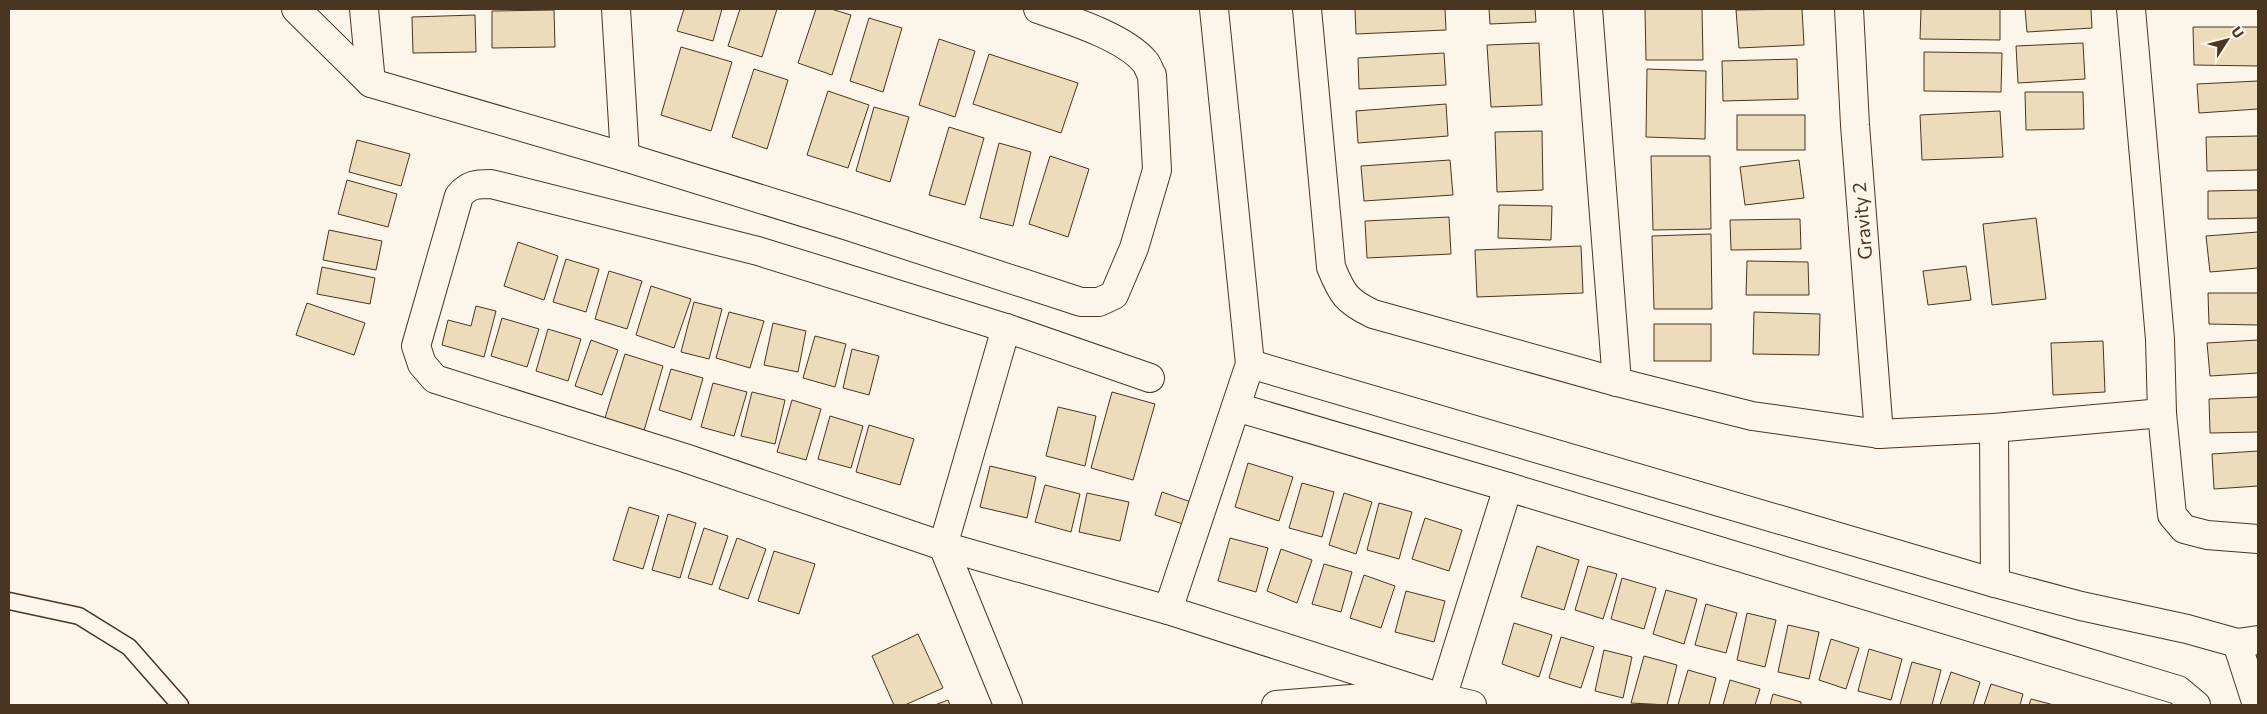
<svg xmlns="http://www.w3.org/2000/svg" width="2267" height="714" font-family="Commissioner,sans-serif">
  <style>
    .building { fill: #ecdcbc; stroke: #4a3520 }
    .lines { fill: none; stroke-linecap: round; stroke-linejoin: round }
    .service-casing { stroke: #4a3520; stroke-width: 19 }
    .minor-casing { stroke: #4a3520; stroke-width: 30 }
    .service { stroke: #fbf6e9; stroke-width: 16 }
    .minor { stroke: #fbf6e9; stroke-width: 28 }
    .labels { text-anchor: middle; stroke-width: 4; stroke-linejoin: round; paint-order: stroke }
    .street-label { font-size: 19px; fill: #4a3520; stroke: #fbf6e9 }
  </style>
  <rect width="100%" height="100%" fill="#fbf6e9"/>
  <!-- building -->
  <g class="building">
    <path d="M684 9H722L713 41 677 31Z"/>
    <path d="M740 9H777L762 57 728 46Z"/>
    <path d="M816 9H831L851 15 832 75 798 63Z"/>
    <path d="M1355 9H1445L1446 30 1356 34Z"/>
    <path d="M1489 9H1535L1536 22 1490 24Z"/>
    <path d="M1645 9H1702L1703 60H1646Z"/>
    <path d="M1802 9 1804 45 1739 48 1736 10Z"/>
    <path d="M1921 9H2000V40L1920 39Z"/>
    <path d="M2025 9H2091L2092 28 2027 32Z"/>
    <path d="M554 10 555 47 492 48V11Z"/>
    <path d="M475 15 476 52 413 53 412 17Z"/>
    <path d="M869 18 902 28 883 92 850 81Z"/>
    <path d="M2193 27H2258V66L2194 65Z"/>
    <path d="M939 39 975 51 955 117 919 105Z"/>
    <path d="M1539 43 1542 105 1491 107 1487 45Z"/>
    <path d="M2083 43 2085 79 2018 83 2016 46Z"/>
    <path d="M681 47 732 62 711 131 661 115Z"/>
    <path d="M1924 52 2002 53 2001 92 1924 91Z"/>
    <path d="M1444 53 1446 85 1359 89 1358 58Z"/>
    <path d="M989 54 1078 83 1061 133 973 104Z"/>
    <path d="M1797 59 1798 99 1723 101 1722 61Z"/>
    <path d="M754 69 788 80 767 149 732 137Z"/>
    <path d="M1647 69 1706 71 1705 139 1646 137Z"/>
    <path d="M2258 81V109L2199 113 2197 84Z"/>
    <path d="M828 91 869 105 848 168 807 155Z"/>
    <path d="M2025 92H2083L2084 129 2026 130Z"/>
    <path d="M1446 104 1448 136 1358 143 1356 111Z"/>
    <path d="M874 107 909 117 890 182 856 171Z"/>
    <path d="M2000 111 2003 157 1922 160 1920 115Z"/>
    <rect x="1737" y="115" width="68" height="35"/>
    <path d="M949 127 984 138 965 205 929 195Z"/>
    <path d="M1542 131 1543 190 1497 192 1495 132Z"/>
    <path d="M2258 136V170L2207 171 2206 137Z"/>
    <path d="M357 140 410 154 401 186 349 172Z"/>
    <path d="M999 143 1031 152 1013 226 980 218Z"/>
    <path d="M1050 156 1089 169 1068 237 1029 224Z"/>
    <path d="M1651 156H1710L1711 229 1653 230Z"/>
    <path d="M1450 160 1453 195 1364 201 1361 166Z"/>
    <path d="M1799 160 1804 198 1745 205 1740 167Z"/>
    <path d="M347 180 397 194 388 227 338 214Z"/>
    <path d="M2258 190V218L2208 219V191Z"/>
    <path d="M1499 205 1552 206 1551 240 1498 238Z"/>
    <path d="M1449 217 1451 254 1367 258 1365 221Z"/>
    <path d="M2036 218 2046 299 1992 305 1983 224Z"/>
    <path d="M1800 219 1801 249 1731 250 1730 220Z"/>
    <path d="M329 230 382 241 376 270 323 260Z"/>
    <path d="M2258 232V268L2210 272 2206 236Z"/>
    <path d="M1711 234 1712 309H1654L1652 236Z"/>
    <path d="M518 242 558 256 544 300 504 286Z"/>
    <path d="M1581 246 1583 293 1477 297 1475 250Z"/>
    <path d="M566 259 599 269 586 312 553 302Z"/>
    <path d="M1747 261 1808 262 1809 295H1746Z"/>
    <path d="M1966 266 1971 300 1928 305 1923 271Z"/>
    <path d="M322 267 375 278 370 304 317 294Z"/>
    <path d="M609 271 642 281 627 329 595 319Z"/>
    <path d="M651 286 691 299 674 348 636 335Z"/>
    <path d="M2208 293H2258V325L2209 324Z"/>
    <path d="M694 302 722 309 709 359 681 352Z"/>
    <path d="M307 303 365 323 354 355 296 335Z"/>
    <path d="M476 306 496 311 484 357 442 345 448 320 471 326Z"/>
    <path d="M729 312 764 321 750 368 716 358Z"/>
    <path d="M1754 312 1820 314 1819 355 1753 354Z"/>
    <path d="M502 318 539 329 527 367 491 356Z"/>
    <path d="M773 323 806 331 798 372 764 365Z"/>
    <rect x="1654" y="324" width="57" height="37"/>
    <path d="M548 329 581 339 568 381 536 371Z"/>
    <path d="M815 336 846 344 835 387 803 378Z"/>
    <path d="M591 340 618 350 602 395 575 386Z"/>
    <path d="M2258 340V373L2210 376 2207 343Z"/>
    <path d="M2103 341 2105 392 2053 395 2051 343Z"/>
    <path d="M852 349 879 356 869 395 843 388Z"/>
    <path d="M625 354 663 366 643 434 604 421Z"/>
    <path d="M671 369 703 378 691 420 659 410Z"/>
    <path d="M713 383 747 392 734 436 701 427Z"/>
    <path d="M752 392 785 400 775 444 741 436Z"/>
    <path d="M1112 392 1155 404 1133 480 1091 468Z"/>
    <path d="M2258 397V432L2210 433 2209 399Z"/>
    <path d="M792 400 821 409 806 460 777 452Z"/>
    <path d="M1058 407 1096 416 1085 466 1046 456Z"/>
    <path d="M830 416 863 426 851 468 818 459Z"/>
    <path d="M869 425 914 439 900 485 856 472Z"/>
    <path d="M2258 451V486L2214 489 2212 454Z"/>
    <path d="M1248 463 1293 477 1279 521 1235 507Z"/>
    <path d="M990 466 1036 477 1027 518 980 507Z"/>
    <path d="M1302 483 1334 492 1322 537 1289 528Z"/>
    <path d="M1045 485 1080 494 1071 532 1035 522Z"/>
    <path d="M1162 492 1197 504 1189 526 1155 515Z"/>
    <path d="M1087 493 1129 502 1120 541 1079 532Z"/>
    <path d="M1344 493 1372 502 1356 554 1329 545Z"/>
    <path d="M1379 503 1412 512 1399 559 1367 550Z"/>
    <path d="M629 507 659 516 643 569 613 560Z"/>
    <path d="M668 514 696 523 680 578 652 570Z"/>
    <path d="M1425 518 1462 530 1449 571 1412 559Z"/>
    <path d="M704 528 728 536 712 585 688 578Z"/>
    <path d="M737 538 766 549 748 599 719 589Z"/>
    <path d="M1230 538 1268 548 1256 592 1218 581Z"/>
    <path d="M1537 546 1579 560 1564 610 1521 597Z"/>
    <path d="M1281 549 1312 560 1297 603 1267 591Z"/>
    <path d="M774 551 815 564 799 614 758 601Z"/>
    <path d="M1324 564 1352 572 1341 612 1312 604Z"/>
    <path d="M1588 566 1617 574 1603 619 1575 610Z"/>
    <path d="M1364 575 1395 586 1381 628 1350 618Z"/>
    <path d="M1622 578 1656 588 1644 629 1611 619Z"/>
    <path d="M1666 590 1697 599 1684 644 1653 634Z"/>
    <path d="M1406 591 1445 601 1434 642 1395 632Z"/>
    <path d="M1706 604 1737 613 1726 653 1695 645Z"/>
    <path d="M1747 613 1776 620 1765 667 1737 660Z"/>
    <path d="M1514 623 1552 635 1539 677 1502 664Z"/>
    <path d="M1788 625 1819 632 1809 679 1778 672Z"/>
    <path d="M918 634 943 688 905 705H894L872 656Z"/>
    <path d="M1561 637 1594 647 1581 688 1549 678Z"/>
    <path d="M1831 639 1859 648 1846 689 1819 680Z"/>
    <path d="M1869 649 1902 659 1891 700 1858 691Z"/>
    <path d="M1604 650 1632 657 1623 698 1595 691Z"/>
    <path d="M1644 656 1677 665 1667 705 1631 703Z"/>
    <path d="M1912 662 1941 670 1932 705H1900Z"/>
    <path d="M1688 670 1716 678 1709 705H1678Z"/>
    <path d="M1951 672 1980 682 1973 705H1940Z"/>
    <path d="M1730 680 1760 689 1755 705H1723Z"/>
    <path d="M1991 684 2023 694 2020 705H1984Z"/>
    <path d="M1773 694 1801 702V705H1770Z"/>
    <path d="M2031 699 2054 705H2029Z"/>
    <path d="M948 700 950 705H935Z"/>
  </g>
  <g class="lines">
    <defs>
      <path id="service" d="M9 601 79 616 129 647 180 705"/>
      <g id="minor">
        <path d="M296 9 371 83 625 157 851 227 1081 302H1099L1114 295 1134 248 1157 170 1152 75C1149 71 1148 65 1145 62 1125 37 1067 19 1038 9"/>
        <path d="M364 9 371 83"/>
        <path d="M616 9 625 157"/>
        <path d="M1307 9 1331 267C1342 294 1346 301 1373 314L1617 382 1752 416 1879 434 1994 428 2162 413"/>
        <path d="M1588 9 1617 382"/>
        <path d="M1849 9 1855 125 1879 434"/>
        <path d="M2131 9 2160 339 2162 413 2172 515 2184 529 2207 535 2258 539"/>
        <path d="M1006 328 943 546 1008 705"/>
        <path d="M1250 364 1995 583 2081 606 2187 629 2237 643 2258 640"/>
        <path d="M1150 378 1006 328 758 251 491 184C477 184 469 184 459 196L416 346 422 364 435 379 685 458 943 546 1168 610 1442 698 1472 705"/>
        <path d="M1236 407 1508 487 2178 690 2196 705"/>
        <path d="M1994 428 1995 583"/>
        <path d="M1168 610 1250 364 1214 9"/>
        <path d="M2237 643 2257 705"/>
        <path d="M1442 698 1508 487"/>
        <path d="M1276 705 1414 694"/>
      </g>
    </defs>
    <!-- service casing -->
    <use href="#service" class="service-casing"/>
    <!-- minor casing -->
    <use href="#minor" class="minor-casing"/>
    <!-- service -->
    <use href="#service" class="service"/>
    <!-- minor -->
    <use href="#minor" class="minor"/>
  </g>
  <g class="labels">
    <!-- street labels -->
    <g class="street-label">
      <text transform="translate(1862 221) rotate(-95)" y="7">Gravity 2</text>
    </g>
  </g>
  <!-- border -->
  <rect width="2267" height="714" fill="none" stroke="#4a3520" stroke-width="20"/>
  <!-- north arrow -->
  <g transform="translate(2227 40) rotate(54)" stroke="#fbf6e9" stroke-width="4" paint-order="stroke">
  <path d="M0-4L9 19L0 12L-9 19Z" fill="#4a3520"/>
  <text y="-8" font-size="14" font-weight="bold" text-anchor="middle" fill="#4a3520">U</text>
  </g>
</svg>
